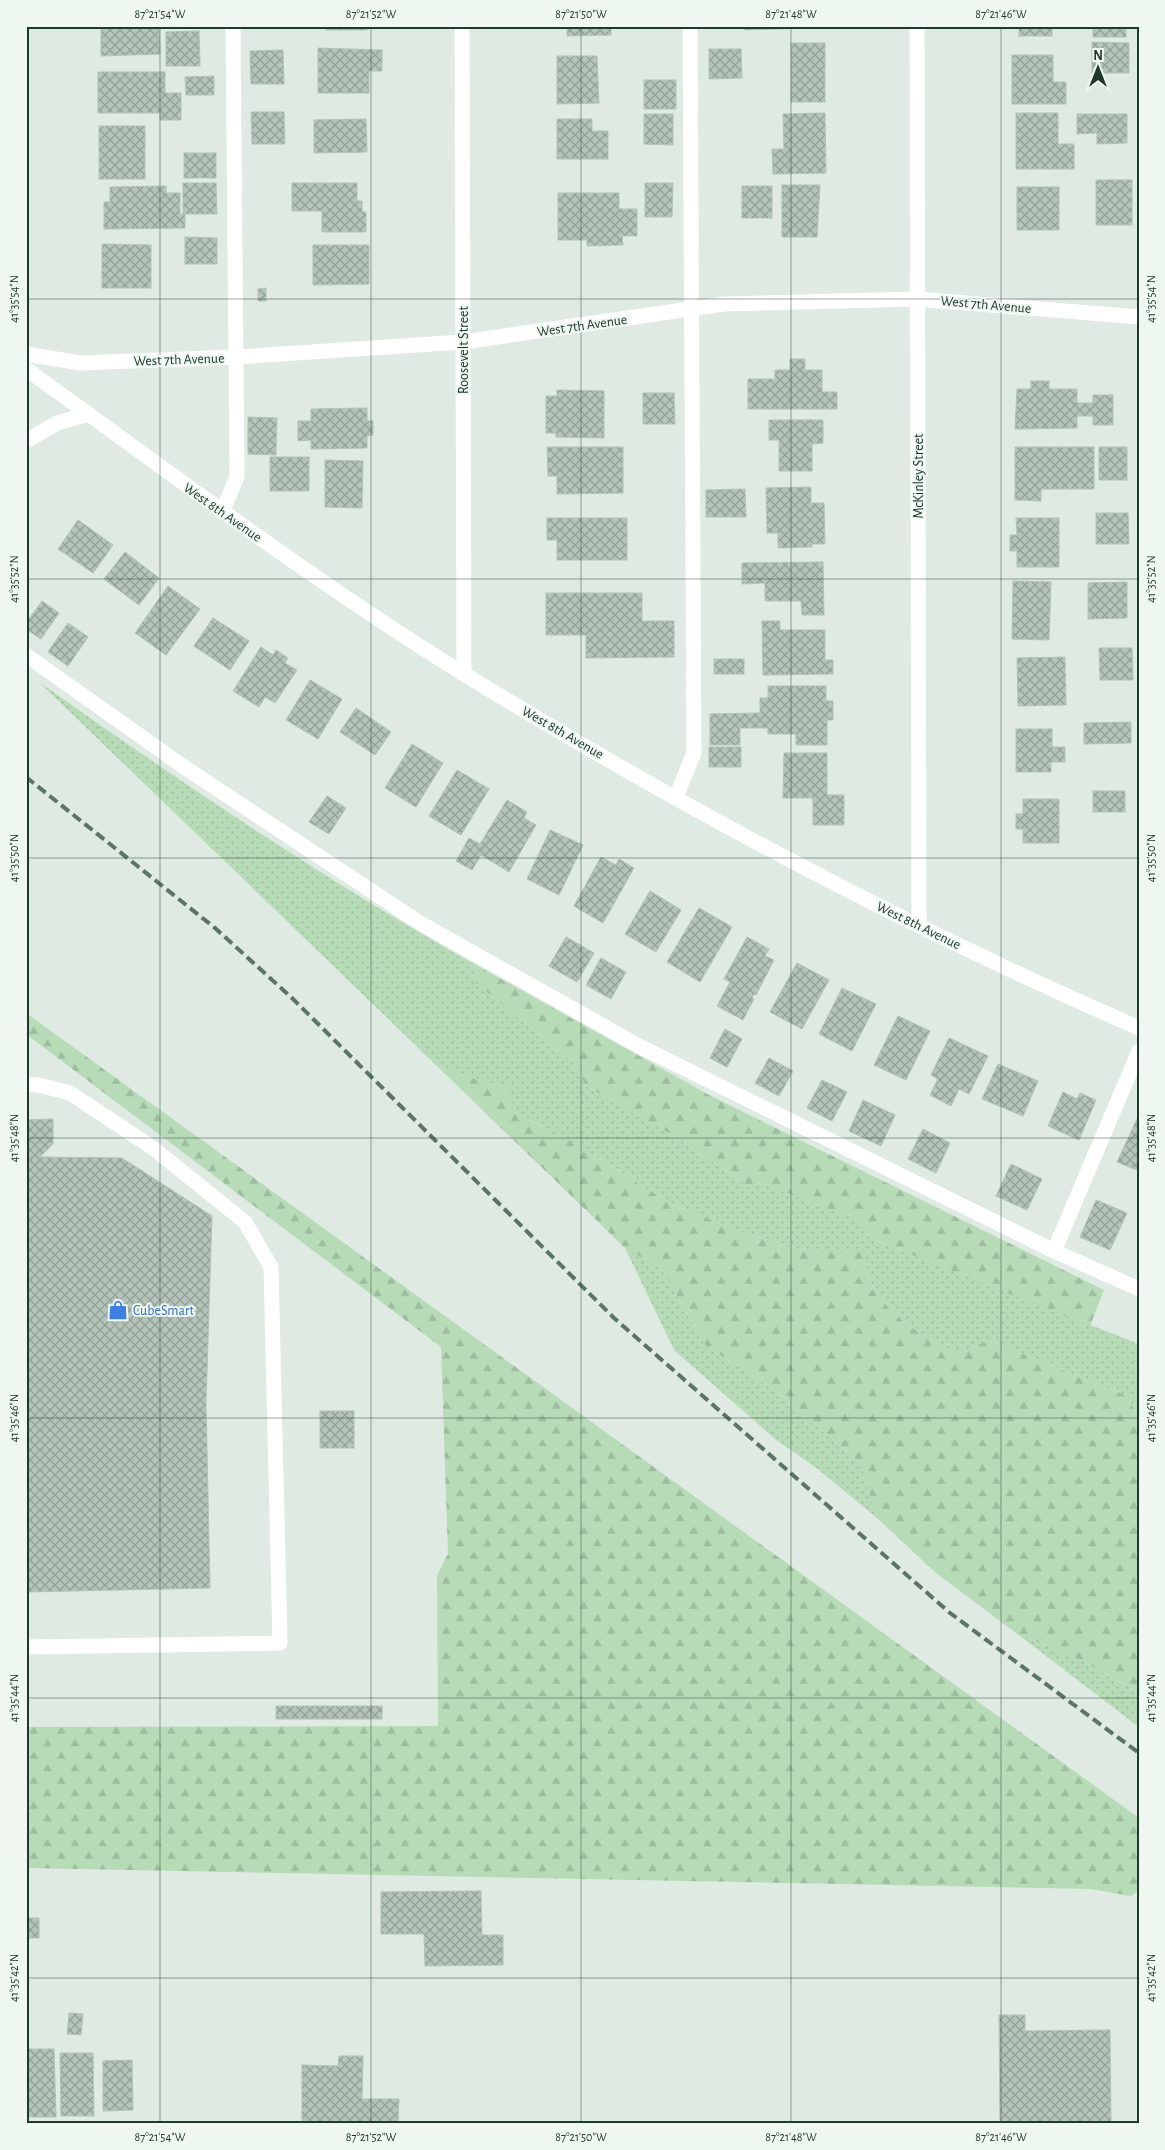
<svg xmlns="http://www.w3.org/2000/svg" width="1165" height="2150" font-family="'Alegreya Sans',sans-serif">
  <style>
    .grass { fill: url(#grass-dots) }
    .forest { fill: url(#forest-firs) }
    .building { fill: url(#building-cross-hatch); stroke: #b1c3b7 }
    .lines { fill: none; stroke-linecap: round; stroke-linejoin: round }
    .service { stroke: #fff; stroke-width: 15 }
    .minor { stroke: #fff; stroke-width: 15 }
    .tertiary { stroke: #fff; stroke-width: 15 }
    .rail { stroke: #5a7567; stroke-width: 4; stroke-dasharray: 10 5; stroke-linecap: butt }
    .ticks { fill: none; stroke: #20392c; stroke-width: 1; stroke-opacity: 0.45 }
    .labels { text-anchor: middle; stroke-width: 4; stroke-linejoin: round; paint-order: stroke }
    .street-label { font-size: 14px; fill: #20392c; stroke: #eef7f0 }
    .shop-label { font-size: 14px; fill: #366cbe; stroke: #eef7f0; text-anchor: start }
    .neatline { fill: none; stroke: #20392c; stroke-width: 2 }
    .ticks-label { font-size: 12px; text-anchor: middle; fill: #20392c }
  </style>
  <defs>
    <pattern id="grass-dots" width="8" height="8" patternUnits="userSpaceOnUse" patternTransform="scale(1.25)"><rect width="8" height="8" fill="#b7dbb7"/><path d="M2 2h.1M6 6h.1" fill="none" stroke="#9dbd9e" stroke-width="1.8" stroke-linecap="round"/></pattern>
    <pattern id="forest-firs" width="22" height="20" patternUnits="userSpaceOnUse" patternTransform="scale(1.25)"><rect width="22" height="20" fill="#b7dbb7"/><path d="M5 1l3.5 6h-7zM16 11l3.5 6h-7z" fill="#9dbd9e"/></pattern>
    <pattern id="building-cross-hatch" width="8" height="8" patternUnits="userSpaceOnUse" patternTransform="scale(1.25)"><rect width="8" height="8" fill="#b4c4ba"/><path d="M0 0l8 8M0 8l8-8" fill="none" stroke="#92a097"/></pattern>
  </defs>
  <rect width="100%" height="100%" fill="#deeae2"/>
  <!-- grass -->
  <g class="grass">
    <path d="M39 682C180 782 325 880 476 965V983L573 1062 586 1086 676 1137 748 1186 762 1183 842 1214 852 1215 877 1241 1139 1344V1419L1127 1396 989 1340 958 1354C923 1336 882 1314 868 1275 865 1268 866 1259 865 1252H811L740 1232 670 1203 566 1138 514 1112 471 1078 436 1065Z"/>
    <path d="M625 1248 661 1268 706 1346 775 1390 861 1464 877 1518 819 1470 775 1439 674 1350Z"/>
    <path d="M1016 1633 1082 1661 1139 1693V1727Z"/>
  </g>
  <!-- forest -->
  <g class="forest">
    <path d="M476 965 711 1096 1104 1290 1090 1326 877 1241 852 1215 842 1214 762 1183 748 1186 676 1137 586 1086 573 1062 476 983Z"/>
    <path d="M26 1013 1139 1818V1890L1131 1896 1091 1889 26 1868V1727L438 1726 437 1575 448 1554 441 1347 26 1034Z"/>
    <path d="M436 1065 471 1078 510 1087 514 1112 566 1138 670 1203 740 1232 811 1252H866C866 1259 865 1268 868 1275 882 1314 923 1336 958 1354L989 1340 1127 1396 1139 1419V1693L1082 1661 1016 1633 936 1573 877 1518 861 1464 775 1390 706 1346 661 1268 625 1248Z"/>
  </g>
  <!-- building -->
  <g class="building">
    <path d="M101 26H159L160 54 101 56Z"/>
    <rect x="326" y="26" width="41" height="4"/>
    <path d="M567 26H611V35L567 36Z"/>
    <path d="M744 26H834V27L745 30Z"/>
    <rect x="1019" y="26" width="33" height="10"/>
    <rect x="1093" y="26" width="33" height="11"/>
    <path d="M199 31 200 66H166V32Z"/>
    <path d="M1092 42 1129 43V73H1092Z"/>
    <rect x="791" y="43" width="34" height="59"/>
    <path d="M318 48 382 50V71H369V93H318Z"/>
    <path d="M709 49H741L742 78 709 79Z"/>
    <path d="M283 50 284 84H251L250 51Z"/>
    <path d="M1012 55H1053V82H1066V104H1012Z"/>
    <path d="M557 56H597L599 103 557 104Z"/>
    <path d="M98 72H165V93H181V120H160V113H98Z"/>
    <path d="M214 76V95H186L185 77Z"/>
    <rect x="644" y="80" width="32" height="29"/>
    <path d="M251 112H284L285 144H252Z"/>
    <path d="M825 113 826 173 773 174 772 149H784L783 114Z"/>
    <path d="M1016 113H1058V144H1074V169H1016Z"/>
    <path d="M644 114H673V145L644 144Z"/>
    <path d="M1077 114H1127V143L1097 144V133L1077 134Z"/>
    <path d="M366 119 367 152 314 153V120Z"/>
    <path d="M557 119H592V131H608V159H557Z"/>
    <rect x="99" y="126" width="46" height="53"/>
    <rect x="184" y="153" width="32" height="25"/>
    <rect x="1096" y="180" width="36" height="45"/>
    <path d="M183 183H216L217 214H183Z"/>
    <path d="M292 183H357V201H362V212H366V232H322V211H292Z"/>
    <path d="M645 183H673L672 217H645Z"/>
    <path d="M782 185H820L817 237H782Z"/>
    <path d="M166 186V193H180V214H185V228L104 229V202H110V187Z"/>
    <rect x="742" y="186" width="30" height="32"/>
    <rect x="1017" y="187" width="42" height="43"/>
    <path d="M558 193H619V209H637V236H622L623 245 587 246V240H558Z"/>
    <path d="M185 237 217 238V264H185Z"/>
    <path d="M102 244 151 245V288H102Z"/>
    <path d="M313 245H369V284L313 285Z"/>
    <path d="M266 288V301H258V289Z"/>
    <path d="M790 359H805V370H822V392H837V409H748V379H775V370H790Z"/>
    <path d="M1031 381H1049V389H1077V403H1093V395H1113V425H1093V416H1077V428L1015 429 1017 389H1031Z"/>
    <path d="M557 390 604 391V438L556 437V433H546V396H557Z"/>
    <path d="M643 393H674L675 424H643Z"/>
    <path d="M367 408V421H373V435L367 436V448L311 449V440L298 441V421H311V409Z"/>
    <path d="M248 417 277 418 276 455 248 454Z"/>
    <path d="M769 420H823V443L812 444V471H779V440H769Z"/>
    <path d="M547 447H623V493L557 494V476H548Z"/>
    <path d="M1015 447H1094V489H1041V501L1015 500Z"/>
    <rect x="1099" y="447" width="28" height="33"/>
    <rect x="270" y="457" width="39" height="34"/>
    <path d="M325 460 363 461 362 508 325 507Z"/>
    <path d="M811 487V503H824L825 544H812V547L778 548V533H767L766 488Z"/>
    <path d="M745 489 746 517H706V490Z"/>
    <path d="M1096 513H1128L1129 544H1096Z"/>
    <path d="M547 518H627V560H557V540H547Z"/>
    <path d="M1016 518H1059V567H1017V551H1010V535H1017Z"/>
    <path d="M78 520 113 545 93 573 58 549Z"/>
    <path d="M125 552 159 578 139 605 104 579Z"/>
    <path d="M823 562 824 615H802L801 601H765V583L742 584V563Z"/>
    <path d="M1013 581 1051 582 1049 640 1012 639Z"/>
    <path d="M1127 582V618L1088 619V583Z"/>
    <path d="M168 586 200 609 166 655 135 633Z"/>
    <path d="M546 593H642V621H674V657L586 658V635H546Z"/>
    <path d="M42 601 59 613 41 639 26 629V623Z"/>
    <path d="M213 618 249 641 230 670 194 646Z"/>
    <path d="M762 621H780V630H825V660H833V674L763 675Z"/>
    <path d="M68 623 88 637 68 666 48 652Z"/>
    <path d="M261 647 273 655 276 650 288 658 285 663 297 670 275 703 265 697 259 707 233 691Z"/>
    <path d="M1099 648H1132L1133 680H1100Z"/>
    <path d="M1065 657 1066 705 1018 706 1017 658Z"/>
    <rect x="714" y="659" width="30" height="15"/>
    <path d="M310 680 342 699 318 739 286 720Z"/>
    <path d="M768 686H826V701H833V720H827V745H796V734H768V728H740V745H710V714L760 713V698H768Z"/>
    <path d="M356 708 391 732 375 755 340 732Z"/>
    <path d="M1131 722V743L1084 744V723Z"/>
    <path d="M1016 729H1052V747H1065V762H1051V772H1016Z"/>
    <path d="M412 744 443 763 416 807 385 788Z"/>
    <rect x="709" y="747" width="32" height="20"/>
    <path d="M784 753H827V795H844V825H813V798H783Z"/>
    <path d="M457 770 489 789 461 835 429 816Z"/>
    <rect x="1093" y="791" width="32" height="21"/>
    <path d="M327 796 346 808 329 834 309 822Z"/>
    <path d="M1023 799H1059V843H1023V829H1016V814H1023Z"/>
    <path d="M507 800 527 812 524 818 536 825 509 872 481 855 472 870 456 861 469 838 480 844Z"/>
    <path d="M550 830 583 845 559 895 527 879Z"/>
    <path d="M601 857 616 865 619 859 634 868 603 923 574 906Z"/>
    <path d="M650 891 681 910 656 952 625 934Z"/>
    <path d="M699 908 732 927 700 982 667 962Z"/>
    <path d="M566 937 594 953 577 982 549 966Z"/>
    <path d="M747 937 769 949 765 956 774 960 756 995 754 994 752 998 754 999 743 1020 717 1006 730 982 724 979Z"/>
    <path d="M601 958 626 972 611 999 586 985Z"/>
    <path d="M797 963 829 980 802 1029 770 1012Z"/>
    <path d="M842 988 876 1004 852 1051 819 1034Z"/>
    <path d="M898 1016 930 1031 906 1080 874 1065Z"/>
    <path d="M725 1029 742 1039 727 1067 710 1058Z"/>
    <path d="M949 1038 988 1056 969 1094 959 1089 951 1106 930 1095 938 1079 931 1075Z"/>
    <path d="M769 1058 793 1071 779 1096 755 1083Z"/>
    <path d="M998 1064 1038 1081 1023 1116 982 1099Z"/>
    <path d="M822 1080 847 1092 832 1121 807 1108Z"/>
    <path d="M1063 1092 1077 1099 1080 1093 1096 1100 1079 1140 1048 1126Z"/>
    <path d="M863 1100 895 1115 881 1146 849 1131Z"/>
    <path d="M53 1119V1144L40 1157 122 1158 212 1216 206 1403 210 1588 26 1592V1120Z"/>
    <path d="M1137 1119H1139V1171L1117 1162Z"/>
    <path d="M923 1129 950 1143 936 1173 908 1159Z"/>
    <path d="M1011 1164 1042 1179 1027 1210 996 1196Z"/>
    <path d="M1096 1200 1127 1213 1110 1250 1080 1237Z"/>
    <rect x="320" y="1411" width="34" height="37"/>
    <rect x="276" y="1706" width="106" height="13"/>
    <path d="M481 1891 482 1935H503V1965L425 1966 424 1934H381V1892Z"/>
    <rect x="26" y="1918" width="13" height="20"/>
    <path d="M69 2013 83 2014 81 2035 67 2034Z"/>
    <path d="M999 2015H1025V2031L1110 2030 1111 2124H1000Z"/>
    <path d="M26 2049H54L56 2117H26Z"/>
    <path d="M60 2053H93L94 2116H61Z"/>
    <path d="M339 2056H363L362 2099H399L398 2124H302V2065L338 2066Z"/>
    <path d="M132 2060 133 2110 103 2111V2061Z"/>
  </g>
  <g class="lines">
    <!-- service -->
    <g class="service">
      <path d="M222 512 237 477 233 26"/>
      <path d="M26 655 184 767 420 923 639 1046 1054 1251 1139 1289"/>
      <path d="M676 797 694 753 690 26"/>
      <path d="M26 1084 39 1085 70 1093 153 1148 245 1222 271 1267 280 1643 26 1647"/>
      <path d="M1054 1251 1139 1051"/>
    </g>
    <!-- minor -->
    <g class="minor">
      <path d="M462 26 464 674"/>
      <path d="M917 26 919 926"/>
    </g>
    <!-- tertiary -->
    <g class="tertiary">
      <path d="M26 354 80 363 236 357 463 342 724 304 917 299 1139 317"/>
      <path d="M26 369C171 473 313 581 464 674 680 807 907 927 1139 1028"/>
      <path d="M26 441 57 423 89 414"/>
    </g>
    <!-- rail -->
    <path class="rail" d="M26 777 215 928 292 998 614 1318 950 1613 1139 1753"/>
  </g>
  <!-- ticks -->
  <path class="ticks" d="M160 26V2124M371 26V2124M581 26V2124M791 26V2124M1001 26V2124M26 299H1139M26 579H1139M26 858H1139M26 1138H1139M26 1418H1139M26 1698H1139M26 1978H1139"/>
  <!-- icons -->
  <defs>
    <symbol id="shop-bare" viewBox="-9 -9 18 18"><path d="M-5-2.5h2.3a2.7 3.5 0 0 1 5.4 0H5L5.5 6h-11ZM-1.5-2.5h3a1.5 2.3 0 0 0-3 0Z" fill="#3f7fe0" stroke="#eef7f0" stroke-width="2.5" paint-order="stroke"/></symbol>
  </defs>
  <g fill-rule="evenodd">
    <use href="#shop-bare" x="104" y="1296" width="28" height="28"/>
  </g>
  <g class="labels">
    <!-- street labels -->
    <g class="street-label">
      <text transform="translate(986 304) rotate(5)" y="5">West 7th Avenue</text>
      <text transform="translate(582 325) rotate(-8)" y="5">West 7th Avenue</text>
      <text transform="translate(463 350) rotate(-90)" y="5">Roosevelt Street</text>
      <text transform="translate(179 359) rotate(-2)" y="5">West 7th Avenue</text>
      <text transform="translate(918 476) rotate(-90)" y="5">McKinley Street</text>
      <text transform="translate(223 512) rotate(35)" y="5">West 8th Avenue</text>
      <text transform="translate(563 732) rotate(30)" y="5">West 8th Avenue</text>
      <text transform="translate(919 925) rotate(26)" y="5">West 8th Avenue</text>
    </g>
    <!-- shop labels -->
    <g class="shop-label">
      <text x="133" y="1315">CubeSmart</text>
    </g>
  </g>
  <!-- border -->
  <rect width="1165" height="2150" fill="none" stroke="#eef7f0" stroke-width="55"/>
  <!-- north arrow -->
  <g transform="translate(1098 68)" stroke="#eef7f0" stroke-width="4" paint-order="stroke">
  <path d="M0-4L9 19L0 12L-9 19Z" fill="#20392c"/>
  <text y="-8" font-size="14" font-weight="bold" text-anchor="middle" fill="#20392c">N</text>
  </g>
  <rect x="28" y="28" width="1110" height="2094" class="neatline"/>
  <g class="ticks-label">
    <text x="160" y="18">87°21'54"W</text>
    <text x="371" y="18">87°21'52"W</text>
    <text x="581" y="18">87°21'50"W</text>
    <text x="791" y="18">87°21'48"W</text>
    <text x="1001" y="18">87°21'46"W</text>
    <text transform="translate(14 299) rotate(-90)" y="4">41°35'54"N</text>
    <text transform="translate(1151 299) rotate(-90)" y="4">41°35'54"N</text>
    <text transform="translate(14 579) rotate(-90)" y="4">41°35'52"N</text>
    <text transform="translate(1151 579) rotate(-90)" y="4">41°35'52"N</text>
    <text transform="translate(14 858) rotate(-90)" y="4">41°35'50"N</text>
    <text transform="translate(1151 858) rotate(-90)" y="4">41°35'50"N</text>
    <text transform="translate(14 1138) rotate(-90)" y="4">41°35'48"N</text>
    <text transform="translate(1151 1138) rotate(-90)" y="4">41°35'48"N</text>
    <text transform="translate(14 1418) rotate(-90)" y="4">41°35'46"N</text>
    <text transform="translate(1151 1418) rotate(-90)" y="4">41°35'46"N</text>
    <text transform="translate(14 1698) rotate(-90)" y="4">41°35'44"N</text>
    <text transform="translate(1151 1698) rotate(-90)" y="4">41°35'44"N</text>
    <text transform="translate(14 1978) rotate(-90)" y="4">41°35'42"N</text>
    <text transform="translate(1151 1978) rotate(-90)" y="4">41°35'42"N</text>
    <text x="160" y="2141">87°21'54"W</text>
    <text x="371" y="2141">87°21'52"W</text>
    <text x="581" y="2141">87°21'50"W</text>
    <text x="791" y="2141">87°21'48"W</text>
    <text x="1001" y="2141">87°21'46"W</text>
  </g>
</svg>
